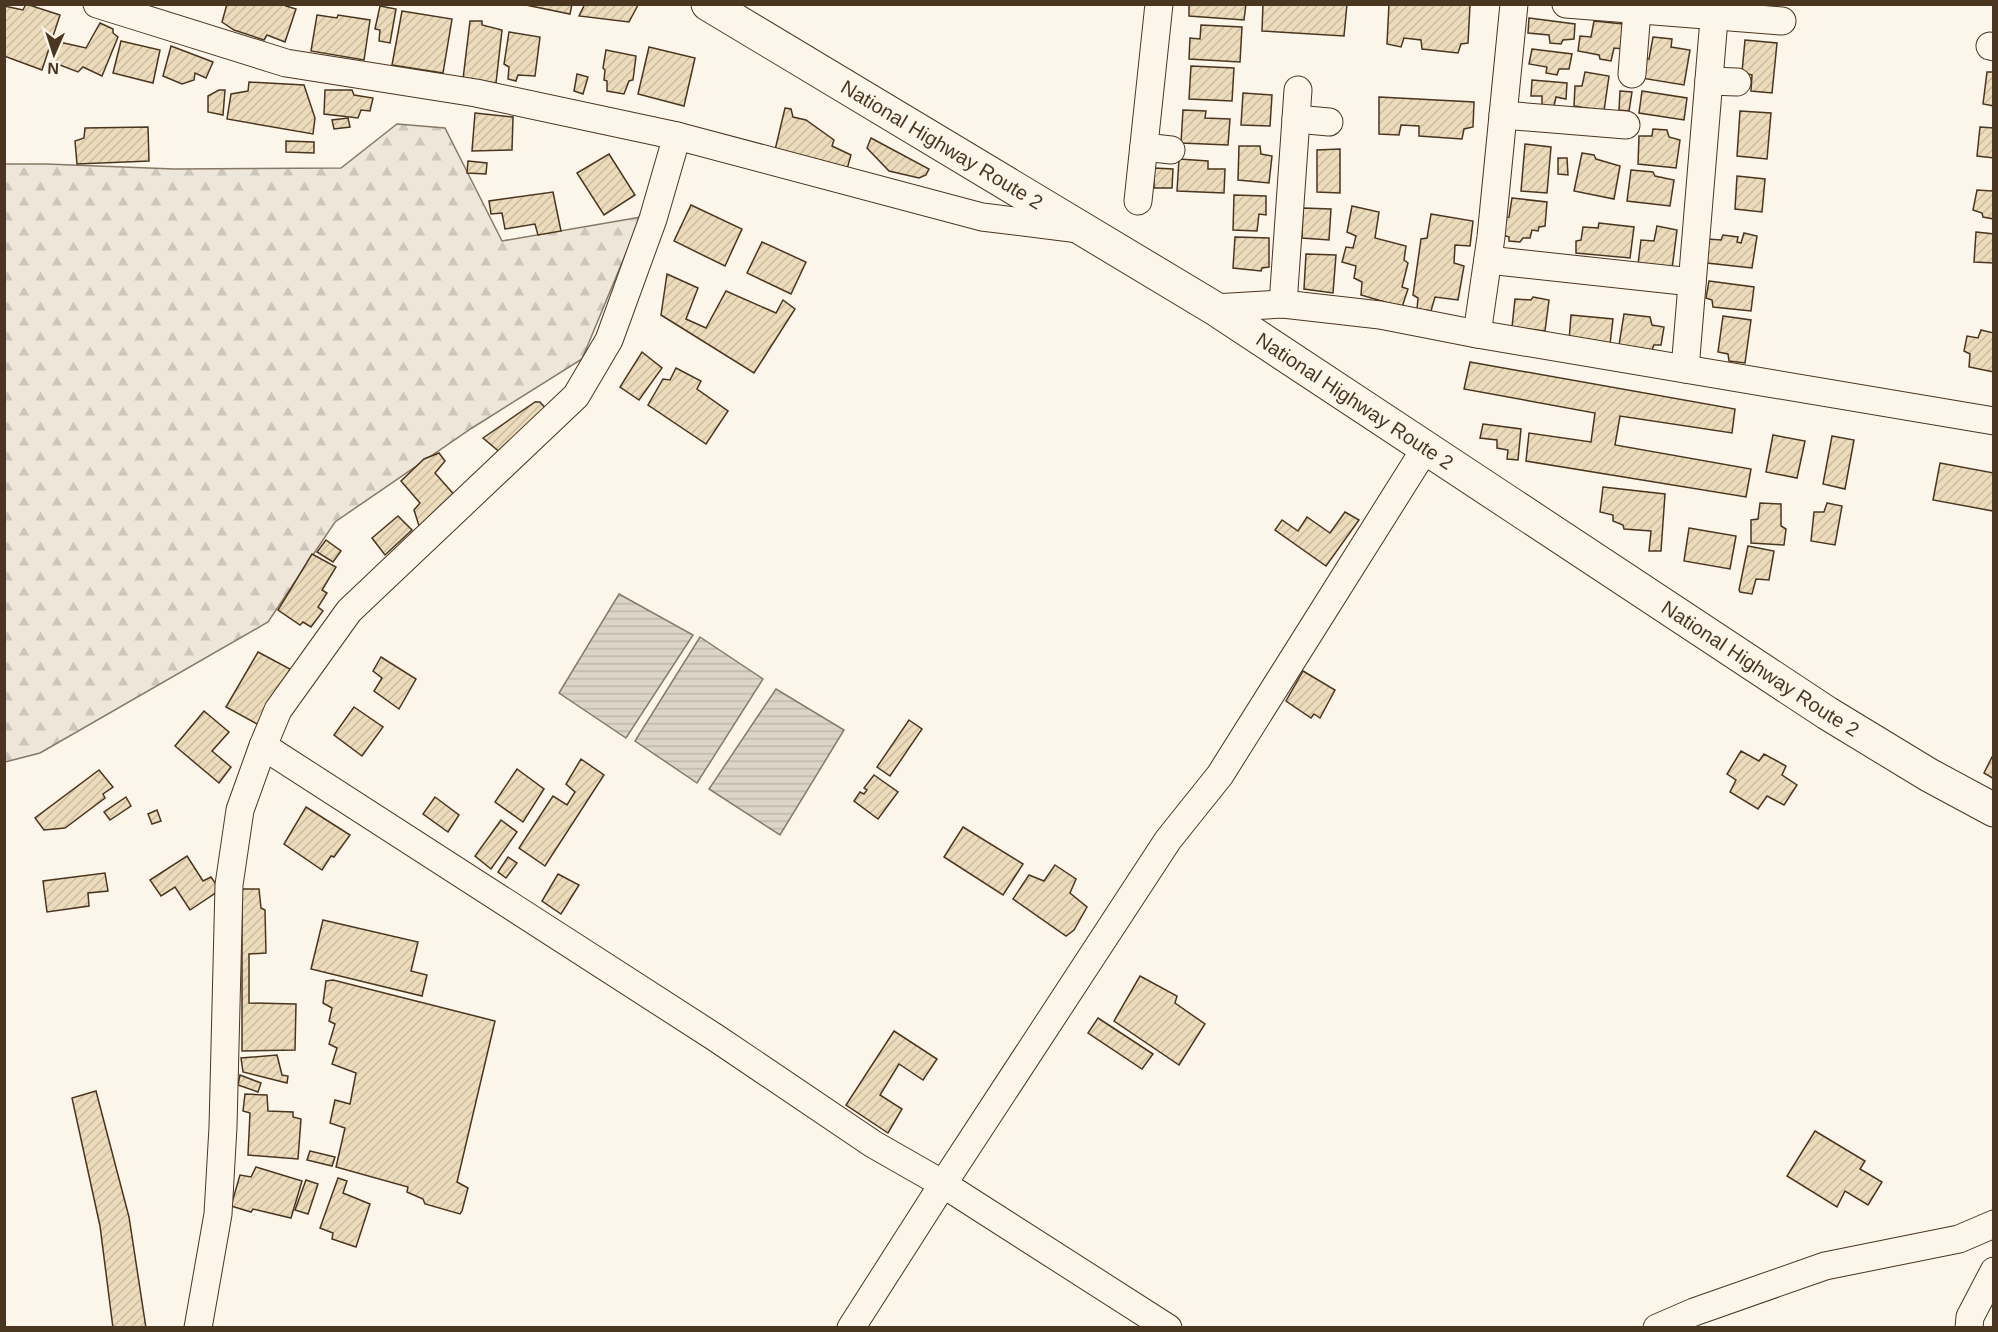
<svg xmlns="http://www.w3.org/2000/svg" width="1998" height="1332" font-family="Helvetica,sans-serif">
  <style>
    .forest { fill: url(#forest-firs); stroke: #887966; stroke-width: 1.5 }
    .water { fill: url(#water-rules); stroke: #887966; stroke-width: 1.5 }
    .building { fill: url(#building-hatch); stroke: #4a3520; stroke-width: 1.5 }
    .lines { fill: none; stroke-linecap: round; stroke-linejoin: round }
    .street-casing { stroke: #4a3520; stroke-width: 29 }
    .highway-casing { stroke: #4a3520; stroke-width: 35 }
    .street { stroke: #fbf6e9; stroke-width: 27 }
    .highway { stroke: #fbf6e9; stroke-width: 33 }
    .labels { text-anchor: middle; stroke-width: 4.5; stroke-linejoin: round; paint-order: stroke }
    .street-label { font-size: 20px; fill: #4a3520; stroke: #fbf6e9 }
  </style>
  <defs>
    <pattern id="forest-firs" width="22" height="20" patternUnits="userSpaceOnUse" patternTransform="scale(1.5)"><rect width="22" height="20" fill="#ede6d9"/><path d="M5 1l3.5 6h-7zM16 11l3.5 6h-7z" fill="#cdc6ba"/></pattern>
    <pattern id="water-rules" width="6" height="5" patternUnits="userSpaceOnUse" patternTransform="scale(1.5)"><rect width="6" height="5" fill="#dcd4c6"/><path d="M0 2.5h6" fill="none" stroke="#beb7aa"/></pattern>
    <pattern id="building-hatch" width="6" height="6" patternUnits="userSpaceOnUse" patternTransform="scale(1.5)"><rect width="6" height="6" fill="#ecdcbc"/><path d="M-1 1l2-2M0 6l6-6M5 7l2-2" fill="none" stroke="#ccbda1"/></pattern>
  </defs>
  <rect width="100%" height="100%" fill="#fbf6e9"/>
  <!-- forest -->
  <path class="forest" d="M397 124 445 128 502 241 641 217 582 359 472 428 335 522 268 622 40 753 5 762V164H46L174 169 341 168Z"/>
  <!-- water -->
  <g class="water">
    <path d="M619 594 693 635 626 738 559 693Z"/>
    <path d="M700 637 763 679 697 783 635 741Z"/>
    <path d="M776 689 844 730 780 835 709 789Z"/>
  </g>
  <!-- building -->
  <g class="building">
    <path d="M26 4 60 15 42 70 4 56V6L23 10Z"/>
    <path d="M227 4H287L286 6 296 9 285 42 267 35 264 40 234 30 222 22Z"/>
    <path d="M521 4H572L570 14Z"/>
    <path d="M585 4H637L638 5 629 22 579 16Z"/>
    <path d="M1189 4H1246L1244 20 1189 16Z"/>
    <path d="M1263 4H1347L1344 36 1262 31Z"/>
    <path d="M1389 4 1470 5 1468 43 1461 44 1458 53 1422 49 1421 40 1404 38 1401 47 1387 44Z"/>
    <path d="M380 6 396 9 390 43 379 41 380 30 375 29Z"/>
    <path d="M402 11 452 19 443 73 392 65Z"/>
    <path d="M317 15 337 18 338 15 370 20 364 60 311 51Z"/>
    <path d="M1529 18 1575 24 1574 39 1563 40 1561 44 1550 43 1549 35 1528 33Z"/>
    <path d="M470 21H482V25L502 30 496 83 463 79Z"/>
    <path d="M1594 21 1623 24V49L1614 48 1611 61 1600 59 1599 55 1578 51 1580 36 1591 37Z"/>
    <path d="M100 23 113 29V33L118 37 102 76 83 67 78 72 52 62 59 42 86 48Z"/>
    <path d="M1201 25 1242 27 1240 62 1189 59 1190 38 1200 39Z"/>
    <path d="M509 32 540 37 535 76 518 75 516 81 508 79 509 67 504 64Z"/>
    <path d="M1653 37 1672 39 1671 47 1690 50 1684 85 1641 78 1645 59H1649Z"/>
    <path d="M1745 40 1777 43 1772 93 1751 91 1752 75 1742 72Z"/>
    <path d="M121 41 160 50 153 83 113 73Z"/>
    <path d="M171 46 213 62 206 78 195 73 194 80 182 84 163 76Z"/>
    <path d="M649 47 695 58 684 106 638 94Z"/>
    <path d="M1532 49 1572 54 1569 69H1559L1557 75 1546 73 1547 67 1529 64Z"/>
    <path d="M606 50 636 56 633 80 629 81 624 94 607 91V81L604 80 605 70 603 68Z"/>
    <path d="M1191 66 1234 68 1232 101 1189 99Z"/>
    <path d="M1585 72 1609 76 1604 111 1574 106 1575 86H1582Z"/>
    <path d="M1987 72H1994V106L1983 104Z"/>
    <path d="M577 74 588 77 583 94 574 91Z"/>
    <path d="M1532 80 1567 83 1566 99 1556 97 1554 106 1542 105V96H1531Z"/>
    <path d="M249 82 304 85 315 118 313 134 227 119 231 94 248 91Z"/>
    <path d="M219 90H225L223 115 208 112V96Z"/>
    <path d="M325 90H352L354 95 373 98 370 111 361 110 358 118 324 114Z"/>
    <path d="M1620 91 1632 92 1629 111 1619 110Z"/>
    <path d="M1642 91 1687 98 1684 120 1639 113Z"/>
    <path d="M1243 93 1272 95 1270 126 1241 125Z"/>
    <path d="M1379 97 1474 102 1473 127 1464 129 1462 139 1419 136V126L1401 125 1399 135 1379 134Z"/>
    <path d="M785 108 791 109 793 117 806 120 834 140 832 146 851 155 847 169 775 150Z"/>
    <path d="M1183 110 1206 111 1205 118 1230 119 1228 145 1181 143Z"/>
    <path d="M1740 111 1771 113 1767 159 1737 156Z"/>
    <path d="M475 113 513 117 512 150 472 151Z"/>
    <path d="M348 118 350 127 334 129 332 120Z"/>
    <path d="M148 127 149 161 77 164 75 141 84 138 85 128Z"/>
    <path d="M1980 127 1994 128V158L1977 156Z"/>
    <path d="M1653 129 1667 130 1669 137 1680 140 1676 168 1638 164 1639 136H1652Z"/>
    <path d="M871 138 929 169 926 175 919 178 889 171 867 148Z"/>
    <path d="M286 141 314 142V153L286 152Z"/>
    <path d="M1525 144 1551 147 1547 193 1521 191Z"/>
    <path d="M1239 146H1260L1261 154 1272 156 1269 183 1238 180Z"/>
    <path d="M1340 149V193L1317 192V150Z"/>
    <path d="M1582 153 1594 155 1596 159 1620 166 1614 199 1574 191Z"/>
    <path d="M609 154 635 195 604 215 577 173Z"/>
    <path d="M1558 158H1567L1568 175 1558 174Z"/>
    <path d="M1179 159 1208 161V169H1225L1224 193 1177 191Z"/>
    <path d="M468 161 487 163 486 174 467 173Z"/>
    <path d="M1154 168 1173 169 1172 188H1154Z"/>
    <path d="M1631 170 1653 172 1655 176 1674 180 1670 206 1627 201Z"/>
    <path d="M1737 176 1765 179 1762 212 1735 209Z"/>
    <path d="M1994 186V219L1983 217 1982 213 1973 210 1977 190 1992 191Z"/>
    <path d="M553 192 561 231 538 235 535 224 505 229 502 213 491 214 489 201Z"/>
    <path d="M1234 195 1266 196V215L1259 214 1257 231 1233 230Z"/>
    <path d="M1512 198 1547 202 1545 226 1539 227 1538 231 1532 230 1530 238H1523L1520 242 1509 241V237L1503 235 1505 218 1509 217Z"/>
    <path d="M691 205 742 229 725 266 674 241Z"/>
    <path d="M1352 206 1379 212 1375 238 1406 246 1404 260 1408 263 1402 287 1408 289 1402 307 1361 295 1362 282 1354 278 1356 266 1342 262 1346 247 1353 248 1356 236 1347 232Z"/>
    <path d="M1303 208 1331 209 1329 240 1302 238Z"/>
    <path d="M1431 214 1473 221 1470 246 1455 245 1454 263 1464 266 1458 300 1435 297 1431 311 1417 309 1418 298 1413 295 1421 239 1427 238Z"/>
    <path d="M1599 223 1634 227 1630 258 1576 253V241L1581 240 1583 227 1598 228Z"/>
    <path d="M1657 226 1677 230 1672 269 1638 264 1641 240 1654 241Z"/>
    <path d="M1976 232 1994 234V263L1974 262Z"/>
    <path d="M1744 233 1757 236 1752 268 1707 263 1708 239 1721 240 1723 235 1738 237 1737 242 1741 243Z"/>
    <path d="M1235 237 1269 238V267L1262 268 1261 271 1233 268Z"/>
    <path d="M762 242 806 262 791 294 747 273Z"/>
    <path d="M1306 254 1336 255 1333 293 1304 289Z"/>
    <path d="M667 274 698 288 686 319 706 328 726 291 776 313 783 300 795 309 754 373 661 315Z"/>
    <path d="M1709 281 1754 287 1751 311 1713 307 1712 300 1706 298Z"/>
    <path d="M1533 297 1549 300 1545 331 1512 327 1515 299 1531 300Z"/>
    <path d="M1624 314 1650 317 1652 325 1664 327 1661 345H1654L1652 350 1619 345Z"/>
    <path d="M1571 315 1613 319 1610 344 1569 341Z"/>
    <path d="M1723 316 1751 320 1745 363 1729 361 1728 354 1718 352Z"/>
    <path d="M1981 330 1994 333V372L1969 367 1970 354 1964 351 1967 336 1978 338Z"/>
    <path d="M642 352 662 368 639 400 620 387Z"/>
    <path d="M1470 362 1735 409 1732 433 1620 416 1615 445 1751 469 1746 497 1526 461 1529 433 1591 442 1595 413 1464 389Z"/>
    <path d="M676 368 701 381 697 389 728 411 706 444 648 405 663 379 670 380Z"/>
    <path d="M535 402H540L547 410 502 454 483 438Z"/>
    <path d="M1483 424 1521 429 1518 460 1507 459 1508 450 1497 448V440L1480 438Z"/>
    <path d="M1773 435 1805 441 1797 478 1766 472Z"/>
    <path d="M1832 436 1854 440 1845 489 1823 484Z"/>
    <path d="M439 453 445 461 435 473 457 498 420 529 414 510 420 503 401 481 424 459Z"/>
    <path d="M1940 463 1994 473 1993 511 1933 500Z"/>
    <path d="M1603 487 1665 494 1661 551H1649L1651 531 1624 529 1623 525 1613 521V515L1600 512Z"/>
    <path d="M1760 503 1781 504V526L1786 529 1784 545 1751 543V520L1758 519Z"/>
    <path d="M1827 503 1842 506 1835 545 1811 541 1814 512H1824Z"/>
    <path d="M1345 512 1359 520 1326 566 1275 530 1282 520 1298 531 1307 517 1330 533Z"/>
    <path d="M398 516 412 530 385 555 372 538Z"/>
    <path d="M1689 528 1736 536 1730 569 1684 561Z"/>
    <path d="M326 540 341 551 333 562 317 552Z"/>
    <path d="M1748 546 1774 551 1769 580 1756 579 1752 594 1740 592 1739 590Z"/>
    <path d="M312 554 336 567 322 590 327 593 318 607 323 611 311 627 303 622 300 625 278 610Z"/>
    <path d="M258 652 290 669 259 725 226 707Z"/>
    <path d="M381 657 416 679 399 709 374 691 382 678 373 671Z"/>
    <path d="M1303 671 1335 690 1320 718 1314 714 1311 718 1286 701Z"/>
    <path d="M354 707 383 727 362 756 334 735Z"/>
    <path d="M204 711 229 732 212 751 231 767 219 783 175 746Z"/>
    <path d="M909 720 922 729 890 776 877 767Z"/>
    <path d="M1741 751 1759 761 1764 754 1786 766 1782 775 1797 785 1784 805 1767 796 1758 809 1730 792 1736 780 1727 774Z"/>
    <path d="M1992 757 1994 758V779L1984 773Z"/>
    <path d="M581 759 604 775 545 866 519 848 553 796 567 805 575 792 566 784Z"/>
    <path d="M517 769 544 789 523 822 495 802Z"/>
    <path d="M99 770 113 787 103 794 105 798 65 828 44 830 35 818Z"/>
    <path d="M874 775 898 792 878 819 854 801 860 792 864 794 867 790 864 788Z"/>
    <path d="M126 797 131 806 110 820 104 812Z"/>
    <path d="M435 797 459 815 448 832 423 814Z"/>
    <path d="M306 807 350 835 334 857 331 856 322 870 284 844Z"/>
    <path d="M157 810 161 821 152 824 148 814Z"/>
    <path d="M501 820 517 832 491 869 475 856Z"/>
    <path d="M963 827 1023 864 1003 895 944 857Z"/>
    <path d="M187 856 203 881 211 877 220 890 190 910 175 887 161 896 150 880Z"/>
    <path d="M508 857 517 863 506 878 498 872Z"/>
    <path d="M1055 865 1076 879 1070 893 1087 907 1074 930 1066 936 1013 899 1029 875 1044 881Z"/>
    <path d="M105 873 108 891 88 893 89 906 47 912 43 881Z"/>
    <path d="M558 874 579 885 561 914 542 901Z"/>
    <path d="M242 889H259L261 908 265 910 266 953 249 954V1003L296 1004 295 1050 242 1051Z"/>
    <path d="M323 920 418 942 411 971 427 975 422 996 311 969Z"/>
    <path d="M1140 976 1177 996 1175 1003 1205 1024 1179 1065 1114 1021Z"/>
    <path d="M333 980 495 1021 457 1182 468 1188 462 1211 460 1214 425 1204 423 1199 407 1192 408 1187 336 1167 345 1128 330 1123 335 1100 350 1104 356 1073 332 1064 337 1048 329 1044 335 1024 329 1021 332 1008 323 1003 326 981Z"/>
    <path d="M1098 1018 1153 1054 1142 1069 1088 1033Z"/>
    <path d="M894 1031 937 1059 923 1080 899 1064 880 1095 902 1109 888 1133 846 1105Z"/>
    <path d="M277 1055 282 1075 288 1076 287 1083 243 1072 241 1058Z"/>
    <path d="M240 1075 261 1083 258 1092 238 1085Z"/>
    <path d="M96 1091 129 1217 146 1328H113L100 1226 72 1098Z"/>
    <path d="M245 1094 267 1095 268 1111 293 1112V1117L301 1119 298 1159 248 1155 250 1113 243 1111Z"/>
    <path d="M1815 1131 1865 1161 1860 1169 1882 1182 1868 1205 1845 1191 1837 1207 1787 1176Z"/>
    <path d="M310 1151 335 1157 332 1166 307 1160Z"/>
    <path d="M256 1167 302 1181 291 1218 253 1209 251 1212 231 1206 240 1175 251 1177Z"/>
    <path d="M338 1178 347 1181 343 1193 370 1204 356 1247 332 1239 333 1233 320 1228Z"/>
    <path d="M306 1180 318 1184 308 1214 295 1210Z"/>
  </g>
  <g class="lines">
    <defs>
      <g id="street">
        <path d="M97 4 286 63 476 93 677 136 982 217 1079 229"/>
        <path d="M1566 4 1782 21"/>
        <path d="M1990 46 1994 47"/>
        <path d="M1632 74 1637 10"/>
        <path d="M1709 81 1737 82"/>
        <path d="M1503 115 1626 125"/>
        <path d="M1296 119 1329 122"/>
        <path d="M1144 147 1171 150"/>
        <path d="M1138 201 1159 4"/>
        <path d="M1488 260 1692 282"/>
        <path d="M1283 304 1298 90"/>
        <path d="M1214 308 1283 304 1380 315 1477 334 1994 421"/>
        <path d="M1477 334 1491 237 1514 4"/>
        <path d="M1685 369 1713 31"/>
        <path d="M263 746 716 1038 873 1144 943 1184 1168 1328"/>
        <path d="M198 1328 218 1214 223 1127 229 885 240 810 263 746 278 710 349 611 576 396 609 340 653 219 677 136"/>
        <path d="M851 1328 943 1184 1168 840 1220 775 1425 449"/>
        <path d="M1657 1328 1694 1312 1825 1266 1959 1239 1994 1224"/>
        <path d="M1969 1328 1970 1317 1994 1271"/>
      </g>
      <g id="highway">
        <path id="s1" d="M708 4 1214 308 1827 713 1929 775 1994 810"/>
      </g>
    </defs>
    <!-- street casing -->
    <use href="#street" class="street-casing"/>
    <!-- highway casing -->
    <use href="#highway" class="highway-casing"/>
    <!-- street -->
    <use href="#street" class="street"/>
    <!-- highway -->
    <use href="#highway" class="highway"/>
  </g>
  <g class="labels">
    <!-- street labels -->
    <g class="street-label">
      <text dy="7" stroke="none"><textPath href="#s1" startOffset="273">National Highway Route 2</textPath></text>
      <text dy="7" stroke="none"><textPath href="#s1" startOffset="759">National Highway Route 2</textPath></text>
      <text dy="7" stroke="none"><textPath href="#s1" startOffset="1245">National Highway Route 2</textPath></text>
    </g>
  </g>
  <!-- border -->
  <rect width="1998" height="1332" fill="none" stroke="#4a3520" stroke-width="12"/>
  <!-- north arrow -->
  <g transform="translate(54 54) rotate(183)" stroke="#fbf6e9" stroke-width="4.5" paint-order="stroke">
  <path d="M0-4.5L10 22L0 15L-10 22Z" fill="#4a3520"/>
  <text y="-9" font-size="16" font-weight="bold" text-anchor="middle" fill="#4a3520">N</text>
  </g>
</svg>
